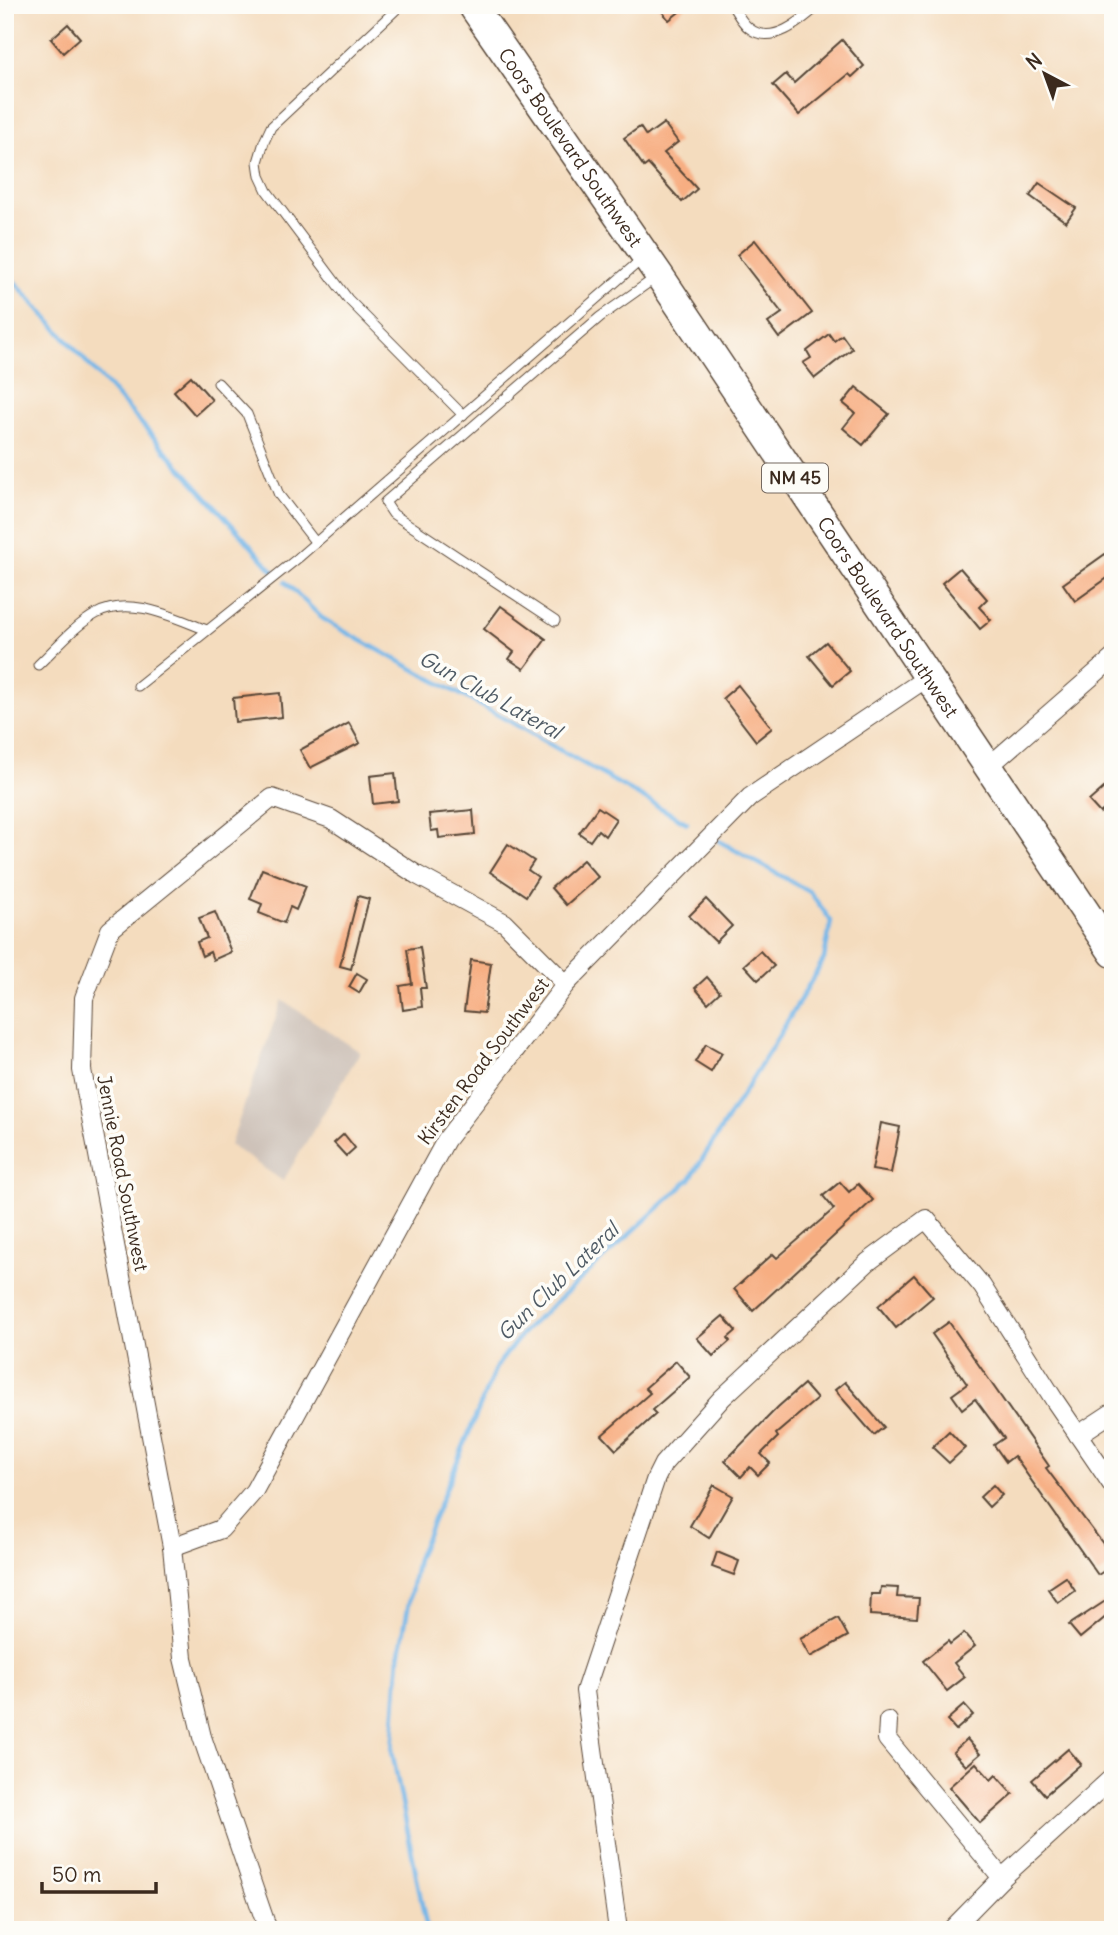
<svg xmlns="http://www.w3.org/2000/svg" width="1118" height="1935" font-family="Delius,sans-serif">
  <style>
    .industrial { fill: #cec2b9 }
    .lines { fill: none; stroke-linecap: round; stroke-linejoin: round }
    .stream { stroke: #73b6e8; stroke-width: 4.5 }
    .building { fill: #f7ae82 }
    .service-casing { stroke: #574536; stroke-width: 11 }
    .minor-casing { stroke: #574536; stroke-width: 20 }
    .primary-casing { stroke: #574536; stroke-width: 31 }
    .service { stroke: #fff; stroke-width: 9 }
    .minor { stroke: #fff; stroke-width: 18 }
    .primary { stroke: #fff; stroke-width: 28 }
    .labels { text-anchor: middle; stroke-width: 7; stroke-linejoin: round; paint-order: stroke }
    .shield { fill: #fdfcf7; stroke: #75695f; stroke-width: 2 }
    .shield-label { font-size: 18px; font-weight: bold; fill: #3b2a1e }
    .street-label { font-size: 19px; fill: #3b2a1e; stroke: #fdfcf7 }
    .water-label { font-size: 21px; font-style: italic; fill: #4f5b65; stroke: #fdfcf7 }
  </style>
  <rect width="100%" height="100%" fill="#fdfcf7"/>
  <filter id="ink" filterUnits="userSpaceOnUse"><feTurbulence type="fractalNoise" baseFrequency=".0143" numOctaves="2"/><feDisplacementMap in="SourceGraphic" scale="14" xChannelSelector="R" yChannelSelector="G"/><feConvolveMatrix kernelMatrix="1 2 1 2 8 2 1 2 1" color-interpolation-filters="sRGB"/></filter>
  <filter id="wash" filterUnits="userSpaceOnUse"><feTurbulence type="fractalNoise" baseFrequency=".00686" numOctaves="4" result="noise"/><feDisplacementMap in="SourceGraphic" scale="28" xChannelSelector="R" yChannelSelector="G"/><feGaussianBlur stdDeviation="1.57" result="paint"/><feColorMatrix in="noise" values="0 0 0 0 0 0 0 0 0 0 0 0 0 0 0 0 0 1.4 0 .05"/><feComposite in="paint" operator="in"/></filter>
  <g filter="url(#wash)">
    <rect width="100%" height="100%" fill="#f4dcbe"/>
    <!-- industrial -->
    <path class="industrial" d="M282 1000 360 1052 283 1181 230 1145Z"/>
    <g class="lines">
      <!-- stream -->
      <g class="stream">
        <path d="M5 271 275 573"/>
        <path d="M285 582 322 618 342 630 511 722 687 823"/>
        <path d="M427 1930 392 1751 399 1657 417 1559 496 1367 524 1331 690 1179 780 1034 824 959 831 921 810 892 719 841"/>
      </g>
    </g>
    <g id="blocks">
      <!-- building -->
      <g class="building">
        <path d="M657 5H688L669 20Z"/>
        <path d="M68 24 80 38 63 53 51 39Z"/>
        <path d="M842 40 864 66 852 77 849 74 799 115 773 85 786 74 794 83Z"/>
        <path d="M664 123 678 142 664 153 697 189 682 202 648 164 644 167 624 138 640 127 646 136Z"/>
        <path d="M1039 183 1076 208 1066 222 1030 196Z"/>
        <path d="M755 240 812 313 779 338 768 323 782 313 737 255Z"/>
        <path d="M829 334 834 341 842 335 852 349 815 378 803 363 811 358 807 351Z"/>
        <path d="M191 376 212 400 195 415 174 391Z"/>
        <path d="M856 387 889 414 863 445 843 428 855 413 843 403Z"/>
        <path d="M1108 552 1113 559V574L1075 601 1063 584Z"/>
        <path d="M960 568 987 599 979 607 991 620 980 629 942 583Z"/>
        <path d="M501 606 546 639 524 669 509 659 514 652 484 629Z"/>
        <path d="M826 642 850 671 833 685 809 656Z"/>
        <path d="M738 685 772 728 756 741 723 698Z"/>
        <path d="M280 693 282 717 235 722 233 698Z"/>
        <path d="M349 723 360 743 310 768 300 750Z"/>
        <path d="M395 773 398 801 373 804 370 776Z"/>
        <path d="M1113 780V802L1100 813 1089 801Z"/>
        <path d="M598 807 616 819 605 836 598 830 590 841 579 833Z"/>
        <path d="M473 810 475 834 439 838 438 830 431 831 429 814Z"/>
        <path d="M508 844 534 861 528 870 538 877 526 896 490 872Z"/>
        <path d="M583 860 598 877 566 905 551 888Z"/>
        <path d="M262 869 306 886 296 910 290 907 284 923 259 913 262 904 250 899Z"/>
        <path d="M358 896 369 899 351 969 340 966Z"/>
        <path d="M706 899 732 926 716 942 689 916Z"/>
        <path d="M215 912 231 952 213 960 210 952 202 956 197 942 207 938 199 918Z"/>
        <path d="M420 947 426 988H420L422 1007 403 1010 400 986 412 984 407 949Z"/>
        <path d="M760 951 774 966 758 980 744 965Z"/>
        <path d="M471 960 491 963 484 1013 464 1011Z"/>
        <path d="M357 973 367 979 359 993 349 987Z"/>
        <path d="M707 977 720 992 708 1003 695 988Z"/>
        <path d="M706 1044 722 1053 711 1072 695 1062Z"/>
        <path d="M881 1123 900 1127 891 1173 872 1170Z"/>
        <path d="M344 1134 355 1148 346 1156 334 1143Z"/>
        <path d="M840 1182 849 1192 858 1184 873 1200 753 1311 734 1289 773 1254 777 1258 834 1209 823 1196Z"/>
        <path d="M914 1275 933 1297 896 1328 878 1306Z"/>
        <path d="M723 1316 736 1331 728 1338 730 1341 713 1356 697 1338Z"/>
        <path d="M949 1322 1049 1466 1046 1468 1113 1557V1565L1098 1575 1014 1456 1006 1462 994 1445 1004 1438 975 1399 962 1409 952 1395 967 1384 932 1334Z"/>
        <path d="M676 1361 690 1377 652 1410 656 1414 616 1450 602 1435 650 1393 645 1388Z"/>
        <path d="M845 1382 884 1427 874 1435 835 1390Z"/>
        <path d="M804 1384 817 1399 776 1434 778 1437 761 1454 770 1463 758 1475 750 1467 741 1477 725 1461 778 1407Z"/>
        <path d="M949 1431 965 1448 949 1463 932 1447Z"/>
        <path d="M714 1485 733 1496 709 1538 690 1526Z"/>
        <path d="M993 1485 1002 1495 989 1507 980 1497Z"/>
        <path d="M717 1552 739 1561 734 1575 712 1567Z"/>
        <path d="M1066 1577 1075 1591 1058 1603 1048 1589Z"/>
        <path d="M881 1587 898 1588 897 1597 919 1598 917 1618 870 1615 871 1594H880Z"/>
        <path d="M1113 1596V1611L1080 1638 1069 1625Z"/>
        <path d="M838 1618 848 1636 810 1657 800 1639Z"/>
        <path d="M964 1633 975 1646 954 1663 965 1677 947 1691 923 1661 948 1641 950 1644Z"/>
        <path d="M964 1705 973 1715 956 1730 947 1720Z"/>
        <path d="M967 1739 980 1754 966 1766 953 1752Z"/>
        <path d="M1068 1749 1081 1764 1045 1795 1032 1780Z"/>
        <path d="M976 1763 991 1780 996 1775 1013 1794 980 1823 949 1787Z"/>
      </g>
    </g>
  </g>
  <g filter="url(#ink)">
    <use href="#blocks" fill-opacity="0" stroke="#574536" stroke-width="2"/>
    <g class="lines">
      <defs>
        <g id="service">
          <path d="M401 5 271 127 264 142 258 162 260 176 267 191 348 299 463 415"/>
          <path d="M732 5C737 13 742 23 749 28 772 47 802 20 819 5"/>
          <path d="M218 383 247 414 279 495 316 543"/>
          <path d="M555 621 393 514 385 502 600 317 655 278"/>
          <path d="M38 665C56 648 74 626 96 614 131 595 174 618 207 630"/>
          <path d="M138 686 298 558 642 259"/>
        </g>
        <g id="minor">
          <path d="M988 767 1113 658"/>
          <path d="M1078 1435 1113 1412"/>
          <path d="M172 1547 221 1529 254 1491 446 1140 566 984 750 797 928 677"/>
          <path d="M888 1721 887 1739 1002 1878"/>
          <path d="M268 1930 202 1737 183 1658 172 1547 82 1070 84 998 110 930 272 798 331 819 417 875 505 923 566 984"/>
          <path d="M618 1930 585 1691 656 1478 663 1464 722 1398 868 1262 926 1219 982 1286 1055 1401 1113 1486"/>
          <path d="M951 1930 1002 1878 1113 1777"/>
        </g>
        <g id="primary">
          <path id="s1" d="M472 5 659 275 1113 953"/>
        </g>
      </defs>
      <!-- service casing -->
      <use href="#service" class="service-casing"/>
      <!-- minor casing -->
      <use href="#minor" class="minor-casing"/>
      <!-- primary casing -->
      <use href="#primary" class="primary-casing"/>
      <!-- service -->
      <use href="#service" class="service"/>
      <!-- minor -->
      <use href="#minor" class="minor"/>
      <!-- primary -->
      <use href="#primary" class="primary"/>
    </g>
  </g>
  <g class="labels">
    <!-- shield labels -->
    <rect class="shield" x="762" y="463.5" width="66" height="29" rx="5"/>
    <g class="shield-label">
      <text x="795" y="484">NM 45</text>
    </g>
    <!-- street labels -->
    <g class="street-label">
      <text dy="7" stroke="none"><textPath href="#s1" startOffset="173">Coors Boulevard Southwest</textPath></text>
      <text dy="7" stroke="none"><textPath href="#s1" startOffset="740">Coors Boulevard Southwest</textPath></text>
      <text transform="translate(483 1061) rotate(-53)" y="7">Kirsten Road Southwest</text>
      <text transform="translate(123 1173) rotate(79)" y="7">Jennie Road Southwest</text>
    </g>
    <!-- water labels -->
    <g class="water-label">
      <text transform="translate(490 695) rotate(29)" y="7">Gun Club Lateral</text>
      <text transform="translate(558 1282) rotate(-44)" y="7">Gun Club Lateral</text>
    </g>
  </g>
  <!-- margin -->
  <rect width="1118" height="1935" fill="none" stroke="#fdfcf7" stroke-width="28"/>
  <!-- north arrow -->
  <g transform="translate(1045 74) rotate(319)" stroke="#fdfcf7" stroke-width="5" paint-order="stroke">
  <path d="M0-5L12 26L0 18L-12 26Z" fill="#3b2a1e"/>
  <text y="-10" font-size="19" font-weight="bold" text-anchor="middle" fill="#3b2a1e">N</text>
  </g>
  <!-- scale -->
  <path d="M42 1882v10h114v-10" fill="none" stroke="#3b2a1e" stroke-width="3.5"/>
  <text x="52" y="1882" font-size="21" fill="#3b2a1e" stroke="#fdfcf7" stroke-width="5" paint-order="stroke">50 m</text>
</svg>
